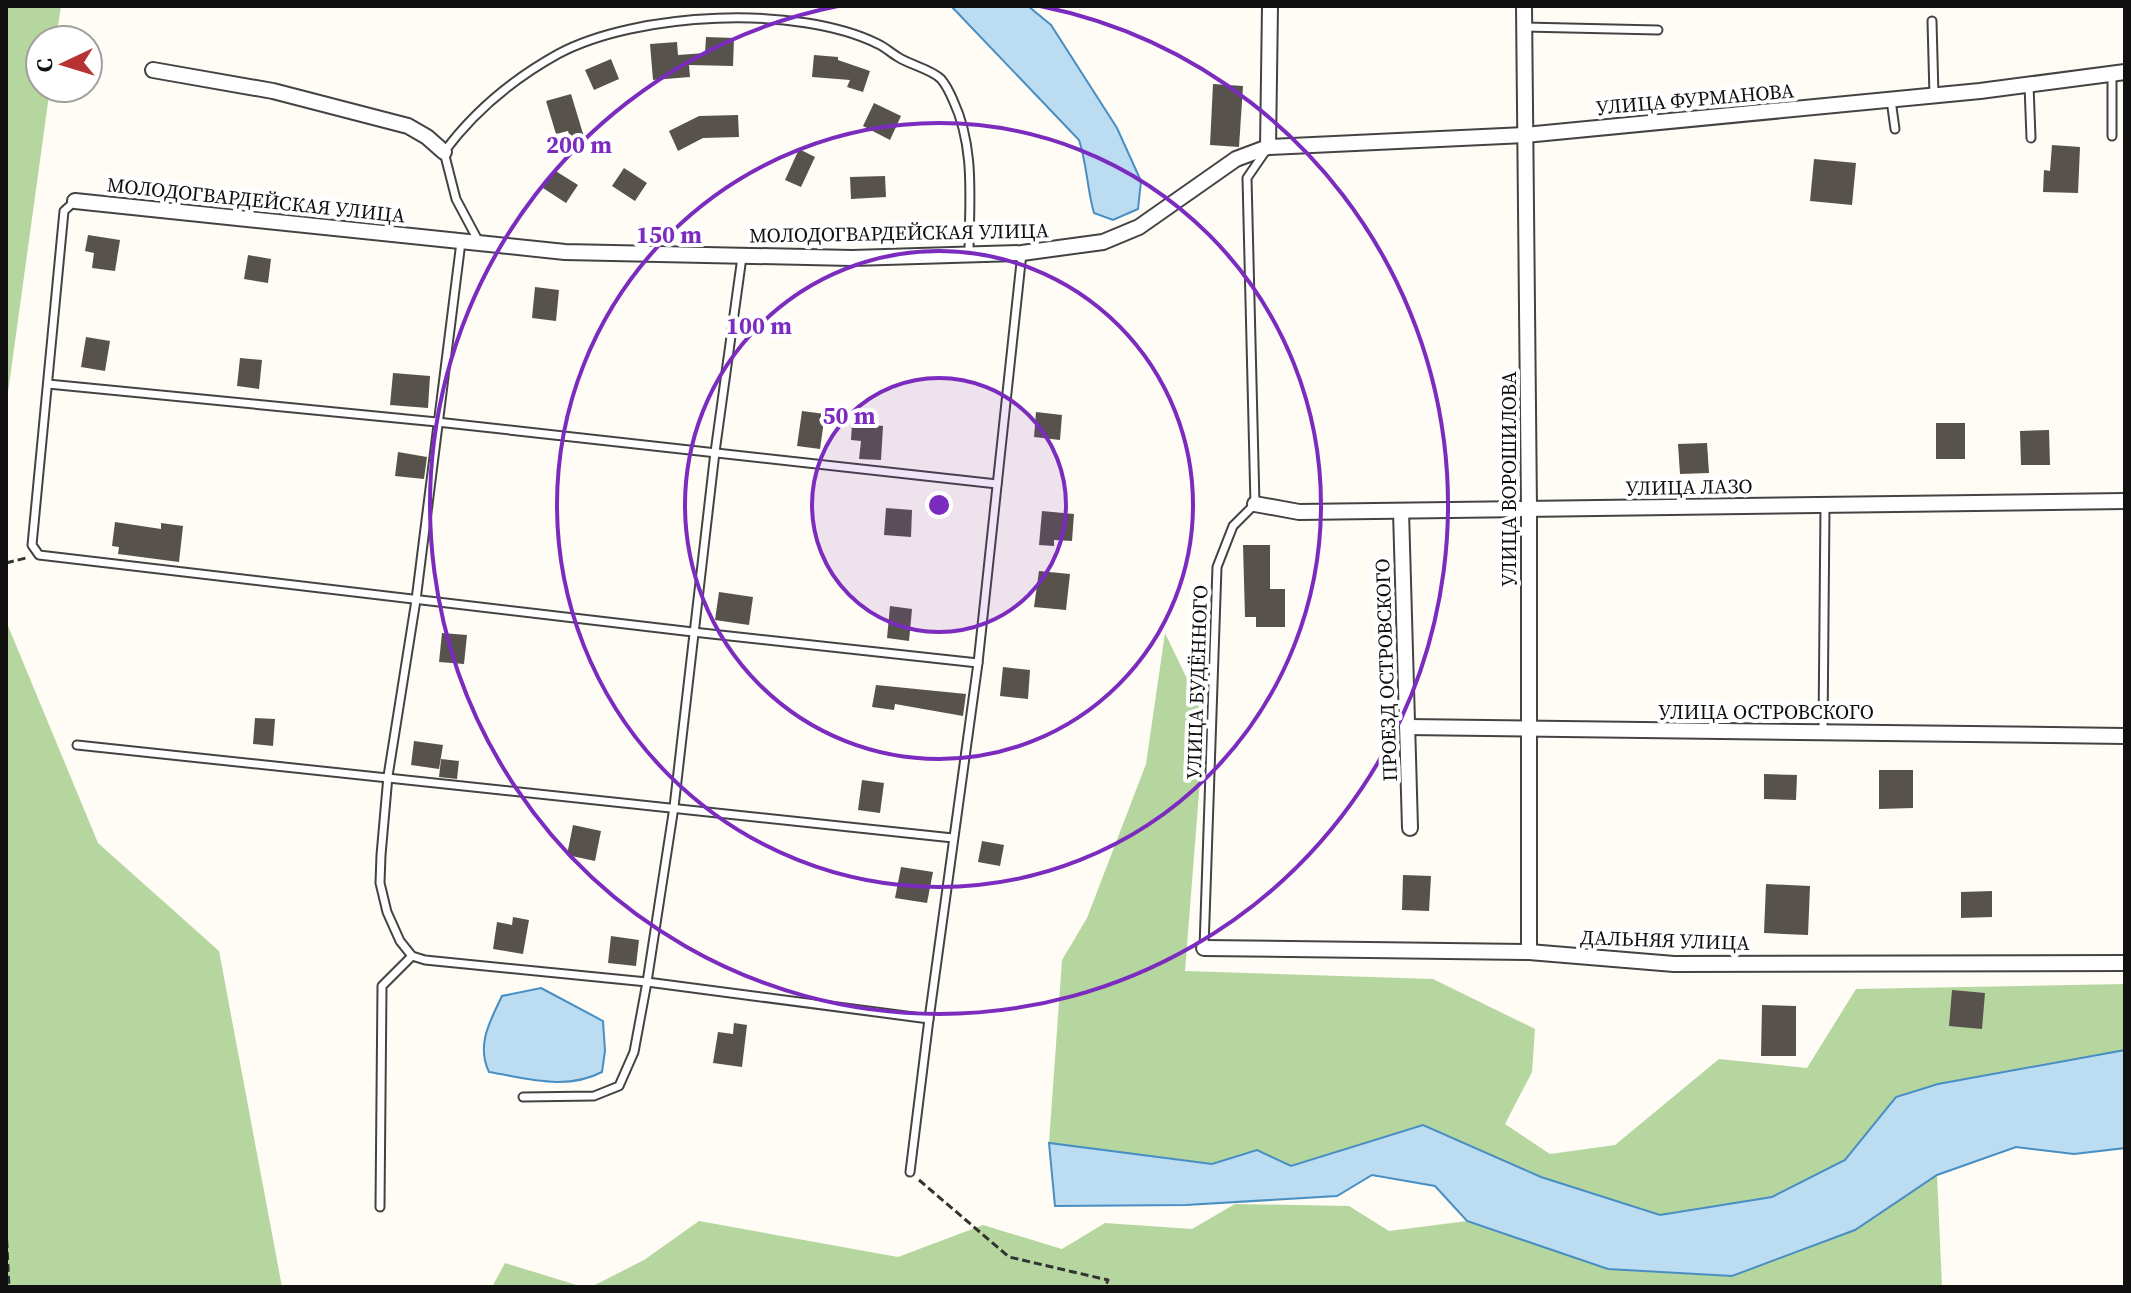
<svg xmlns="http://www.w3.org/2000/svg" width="2131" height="1293" font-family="'Source Serif 4',serif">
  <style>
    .forest { fill: #b6d69f }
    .water { fill: #bcdcf2; stroke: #488ec3; stroke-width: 2 }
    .building { fill: #58524d }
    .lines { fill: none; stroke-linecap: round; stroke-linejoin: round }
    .service-casing { stroke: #434343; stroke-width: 11 }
    .minor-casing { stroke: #434343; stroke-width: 18 }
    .path { stroke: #323232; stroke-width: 3; stroke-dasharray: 8 4; stroke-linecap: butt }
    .service { stroke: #fff; stroke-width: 7 }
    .minor { stroke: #fff; stroke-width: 14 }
    .ring { fill: none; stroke: #7b2cbf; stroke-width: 4 }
    .labels { text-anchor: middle; stroke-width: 8; stroke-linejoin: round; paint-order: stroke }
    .street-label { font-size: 20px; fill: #101010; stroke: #fff }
    .centre { fill: #7b2cbf; stroke: #fff; stroke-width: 4 }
    .ring-label { font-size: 24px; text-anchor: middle; font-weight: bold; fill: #7b2cbf; stroke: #fff; stroke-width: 8; stroke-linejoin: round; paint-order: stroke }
  </style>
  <rect width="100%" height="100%" fill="#fefcf4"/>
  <!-- forest -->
  <g class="forest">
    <path d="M6 6H61L56 40H40V88H50L6 407Z"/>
    <path d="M6 621 98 843 219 951 282 1287H6Z"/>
    <path d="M1165 633 1205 716 1185 971 1433 979 1535 1029 1532 1072 1505 1124 1550 1154 1615 1145 1719 1059 1807 1068 1856 989 2125 984V1050L1896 1097 1845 1160 1772 1197 1660 1215 1541 1177 1423 1125 1291 1167 1257 1150 1212 1164 1049 1143 1062 960 1087 918 1146 764Z"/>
    <path d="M1937 1175 1942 1287H591L644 1260 699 1221 898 1257 983 1225 1062 1249 1105 1223 1192 1229 1235 1204 1349 1206 1389 1231 1467 1221 1608 1269 1855 1230Z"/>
    <path d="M505 1263 583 1287H492Z"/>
  </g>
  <!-- water -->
  <g class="water">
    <path d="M951 6H1028L1051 25 1117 128 1141 181 1138 209 1113 220 1094 213C1087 189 1087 164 1079 140Z"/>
    <path d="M541 988 603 1021 605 1051 602 1072C566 1091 526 1078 489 1072 476 1045 490 1021 502 996Z"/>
    <path d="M2125 1050V1148L2074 1154 2016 1147 1937 1175 1855 1230 1732 1276 1608 1269 1467 1221 1435 1186 1372 1175 1337 1196 1186 1205 1055 1206 1049 1143 1212 1164 1257 1150 1291 1166 1423 1125 1541 1177 1660 1215 1772 1197 1845 1160 1896 1097 1938 1084Z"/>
  </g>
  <!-- building -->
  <g class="building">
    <path d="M706 37 734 38 733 66 689 65 690 77 653 80 650 44 677 42 678 55 705 53Z"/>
    <path d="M814 55 838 57V60L870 71 863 92 847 87 850 80 812 77Z"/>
    <path d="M611 59 619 79 594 90 585 70Z"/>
    <path d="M1213 84 1243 86 1239 147 1210 145Z"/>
    <path d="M571 94 584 137 571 141 568 131 556 134 546 101Z"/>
    <path d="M874 103 901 116 890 140 863 126Z"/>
    <path d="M738 115 739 137 703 138 678 151 669 131 699 116Z"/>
    <path d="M2052 145 2080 147 2078 193 2043 192 2044 170 2050 171Z"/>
    <path d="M799 149 815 157 801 187 785 180Z"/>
    <path d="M1814 159 1856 163 1852 205 1810 201Z"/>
    <path d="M624 168 647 183 635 201 612 186Z"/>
    <path d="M554 170 578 185 566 203 543 188Z"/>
    <path d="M885 176 886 197 851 199 850 177Z"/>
    <path d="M88 235 120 240 115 271 92 268 94 253 85 251Z"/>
    <path d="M248 255 271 259 268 283 244 279Z"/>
    <path d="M535 287 559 290 556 321 532 318Z"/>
    <path d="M86 337 110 341 105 371 81 367Z"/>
    <path d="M240 358 262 360 259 389 237 386Z"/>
    <path d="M393 373 430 376 428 408 390 405Z"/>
    <path d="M802 411 825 414 820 449 797 446Z"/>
    <path d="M1036 412 1062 415 1060 440 1034 437Z"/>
    <path d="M852 423 883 426 881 460 859 459 861 441 851 440Z"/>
    <rect x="1936" y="423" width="29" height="36"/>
    <path d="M2049 430 2050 465H2021L2020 431Z"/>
    <path d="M1707 443 1709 473 1680 474 1678 444Z"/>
    <path d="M398 452 427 457 424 479 395 476Z"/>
    <path d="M886 508 912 510 911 537 884 535Z"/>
    <path d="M1042 511 1074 514 1072 541 1054 540V546L1039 545Z"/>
    <path d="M115 522 161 529V523L183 526 179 562 118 554 119 547 112 546Z"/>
    <path d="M1243 545H1270V589H1285V627H1256V617H1245Z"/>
    <path d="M1039 571 1070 574 1066 610 1034 607Z"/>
    <path d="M719 592 753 597 749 625 715 620Z"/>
    <path d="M890 606 912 609 909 641 887 638Z"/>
    <path d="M442 633 467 635 464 664 439 662Z"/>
    <path d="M1003 667 1030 670 1028 699 1000 696Z"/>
    <path d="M876 685 966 694 963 716 895 704 894 710 872 707Z"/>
    <path d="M255 718 275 719 273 746 253 744Z"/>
    <path d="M414 741 443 745 439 769 411 765Z"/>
    <path d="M441 759 459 761 457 779 439 777Z"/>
    <path d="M1879 770H1913V808L1879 809Z"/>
    <path d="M1764 774 1797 775 1796 800 1764 799Z"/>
    <path d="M862 780 884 783 880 813 858 810Z"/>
    <path d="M573 825 601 831 595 861 567 855Z"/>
    <path d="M982 841 1004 845 1000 866 978 862Z"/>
    <path d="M901 867 933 872 927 903 895 898Z"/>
    <path d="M1403 875 1431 876 1429 911 1402 910Z"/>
    <path d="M1766 884 1810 886 1808 935 1764 933Z"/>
    <path d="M1992 891V917L1961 918V892Z"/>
    <path d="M513 917 529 920 523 954 493 949 497 922 512 925Z"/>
    <path d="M611 936 639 940 636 966 608 963Z"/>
    <path d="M1952 990 1985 993 1982 1029 1949 1026Z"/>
    <path d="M1762 1005 1796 1006V1056H1761Z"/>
    <path d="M734 1023 747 1025 742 1067 713 1063 718 1032 733 1034Z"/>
  </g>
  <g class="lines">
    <defs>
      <g id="service">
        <path d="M1932 21 1934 96"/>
        <path d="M1524 27 1658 30"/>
        <path d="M2112 74V136"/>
        <path d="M2029 85 2031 138"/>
        <path d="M1891 100 1895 129"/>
        <path d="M75 201 64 211 32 545 39 555 693 632 978 663"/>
        <path d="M461 242 416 600 388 776 381 855 380 883 387 912 400 941 412 956 425 960 647 982 929 1019 978 663 1022 253"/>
        <path d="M480 244 456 199 444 152C475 110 513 79 558 54 636 12 798 4 878 44 885 47 891 53 898 57 910 65 931 69 941 79 946 85 950 93 953 100 976 149 969 202 969 255"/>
        <path d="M48 384 437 422 997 484"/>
        <path d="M1823 731 1825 506"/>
        <path d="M77 745 953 838"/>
        <path d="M1204 948 1217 567 1233 526 1255 504 1247 178 1267 149"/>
        <path d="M523 1097 594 1096 619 1086 634 1052 647 982 674 807 715 452 742 257"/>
        <path d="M910 1172 929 1019"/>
        <path d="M380 1207 382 986 412 956"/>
      </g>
      <g id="minor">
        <path d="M1524 6 1529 509V952"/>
        <path d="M153 70 273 91 408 126 427 137 444 152"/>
        <path d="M1268 147 1270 6"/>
        <path d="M75 201 565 252 852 258 1022 253 1103 242 1139 227 1236 159 1268 147 1525 135 1980 91 2125 72"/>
        <path d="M1255 504 1299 512 2125 501"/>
        <path d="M1401 511 1410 828"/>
        <path d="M1407 727 2125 736"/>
        <path d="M1204 948 1529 952 1674 964 2125 963"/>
      </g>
    </defs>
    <!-- service casing -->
    <use href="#service" class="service-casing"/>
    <!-- minor casing -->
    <use href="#minor" class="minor-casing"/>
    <!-- path -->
    <g class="path">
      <path d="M6 563 26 558"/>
      <path d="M919 1180 1009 1257 1108 1280 1105 1287"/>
      <path d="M6 1228 9 1287"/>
    </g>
    <!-- service -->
    <use href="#service" class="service"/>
    <!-- minor -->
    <use href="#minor" class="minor"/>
  </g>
  <!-- distance rings -->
  <circle cx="939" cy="505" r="127" fill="#7b2cbf" fill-opacity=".12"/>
  <g class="ring">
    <circle cx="939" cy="505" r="127"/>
    <circle cx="939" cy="505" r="254"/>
    <circle cx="939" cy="505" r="382"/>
    <path d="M1040 6A509 509 0 1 1 838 6"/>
  </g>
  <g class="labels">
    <!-- street labels -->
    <g class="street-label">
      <text transform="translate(1695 99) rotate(-5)" y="7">УЛИЦА ФУРМАНОВА</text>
      <text transform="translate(256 200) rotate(6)" y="7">МОЛОДОГВАРДЕЙСКАЯ УЛИЦА</text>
      <text transform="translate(899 233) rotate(-1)" y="7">МОЛОДОГВАРДЕЙСКАЯ УЛИЦА</text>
      <text transform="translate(1509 479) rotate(-90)" y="7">УЛИЦА ВОРОШИЛОВА</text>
      <text transform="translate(1689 487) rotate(-1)" y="7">УЛИЦА ЛАЗО</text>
      <text transform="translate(1386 670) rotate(-92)" y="7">ПРОЕЗД ОСТРОВСКОГО</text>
      <text transform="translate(1197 682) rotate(-88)" y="7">УЛИЦА БУДЁННОГО</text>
      <text x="1766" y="719">УЛИЦА ОСТРОВСКОГО</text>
      <text transform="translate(1665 940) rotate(2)" y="7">ДАЛЬНЯЯ УЛИЦА</text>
    </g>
  </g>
  <circle cx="939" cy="505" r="12" class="centre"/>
  <g class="ring-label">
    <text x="579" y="153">200 m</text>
    <text x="669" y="243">150 m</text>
    <text x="759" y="334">100 m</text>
    <text x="849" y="424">50 m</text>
  </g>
  <!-- border -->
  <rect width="2131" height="1293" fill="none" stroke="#101010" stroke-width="16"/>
  <!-- north arrow -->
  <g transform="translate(64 64) rotate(266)"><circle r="38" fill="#ffffff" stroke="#9f9f9f" stroke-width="2"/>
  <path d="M0-6L14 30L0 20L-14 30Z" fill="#b63233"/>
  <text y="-12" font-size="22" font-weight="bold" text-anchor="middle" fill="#101010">С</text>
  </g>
</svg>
